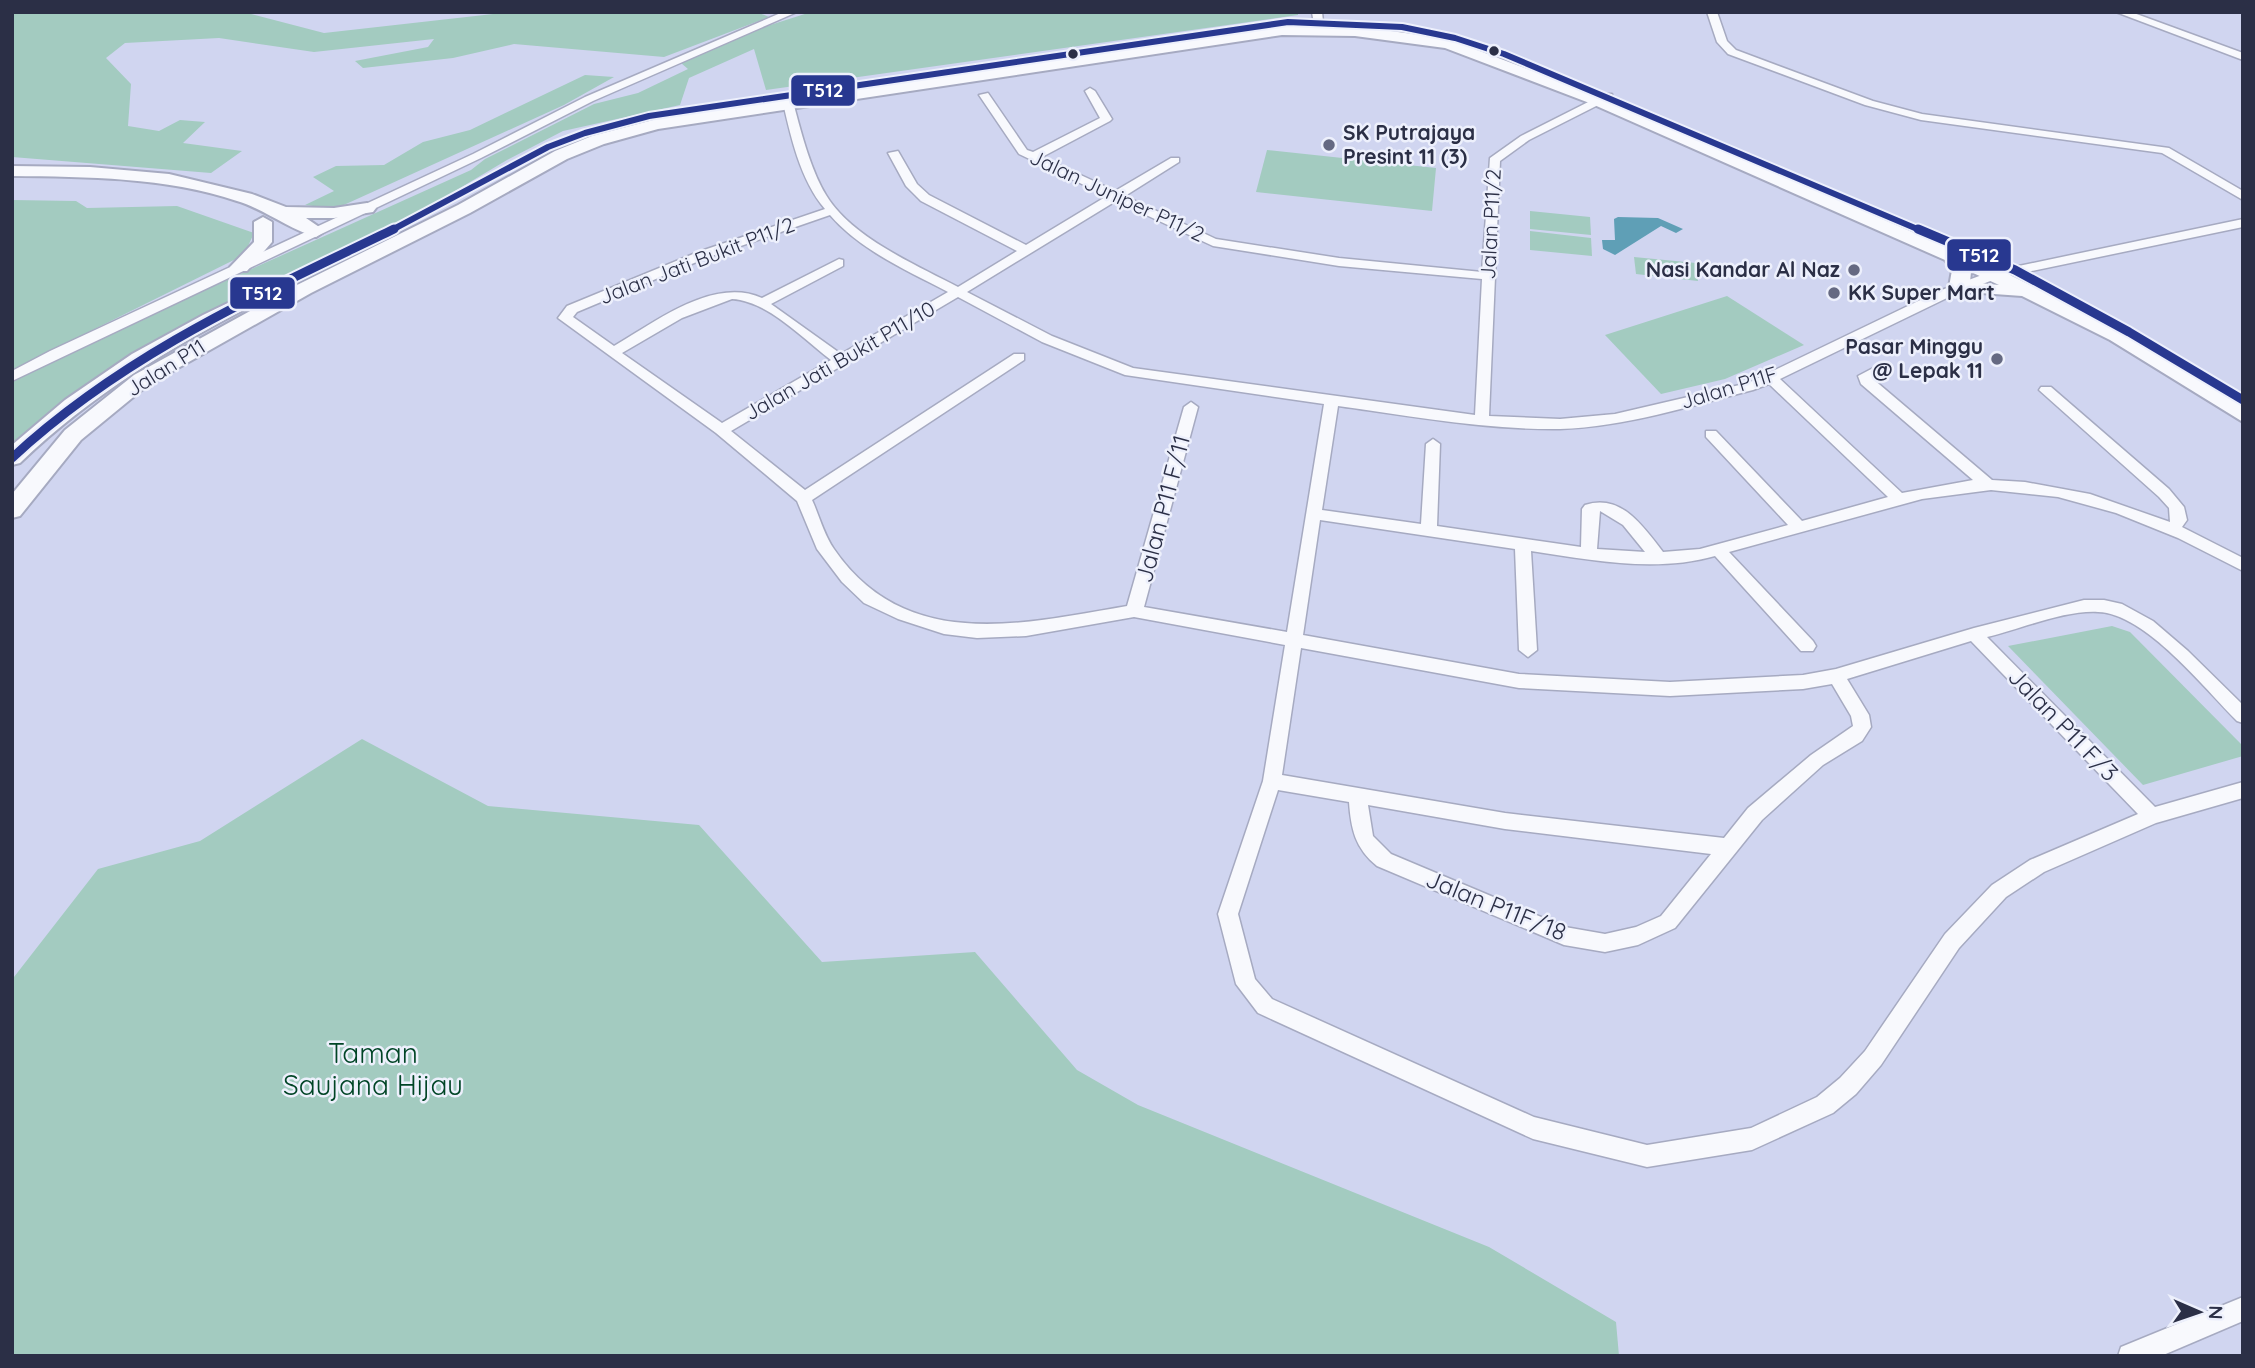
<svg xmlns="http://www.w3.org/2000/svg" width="2255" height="1368" font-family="Quicksand,sans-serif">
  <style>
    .green { fill: #a3cbc0 }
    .water { fill: #5f9fb6 }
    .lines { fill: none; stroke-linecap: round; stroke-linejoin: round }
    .street-casing { stroke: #a6aac1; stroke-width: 3 }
    .secondary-casing { stroke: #a6aac1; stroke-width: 4 }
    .street { fill: #f8f9fd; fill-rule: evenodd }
    .secondary { fill: #f8f9fd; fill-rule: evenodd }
    .bus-1-far1-casing { stroke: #edf0fc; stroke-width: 10 }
    .bus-1-casing { stroke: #edf0fc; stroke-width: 13 }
    .bus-1-far1 { stroke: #283890; stroke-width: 6 }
    .bus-1 { stroke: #283890; stroke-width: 9 }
    .bus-dot { fill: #2b2f46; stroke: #edf0fc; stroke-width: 2.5 }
    .poi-dot { fill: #656982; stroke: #edf0fc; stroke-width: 2.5 }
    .labels { text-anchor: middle; stroke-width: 5; stroke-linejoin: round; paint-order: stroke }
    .far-poi-label { font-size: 21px; font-weight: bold; fill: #2b2f46; stroke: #edf0fc; text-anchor: start }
    .far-street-label { font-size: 21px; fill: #2b2f46; stroke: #edf0fc }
    .street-label { font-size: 24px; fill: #2b2f46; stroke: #edf0fc }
    .near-park-label { font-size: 28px; fill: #004526; stroke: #edf0fc }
    .line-badge { stroke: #edf0fc; stroke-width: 2.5 }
    .badge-label { font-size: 19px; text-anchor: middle; font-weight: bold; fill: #fff }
  </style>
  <rect width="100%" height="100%" fill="#d0d5f0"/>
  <!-- green -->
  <g class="green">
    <path d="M12 12H243L324 33 493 14 757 12 769 17 664 57 514 44 453 58 363 68 355 61 428 47 434 39 314 52 219 38 125 43 106 58 131 84 128 126 159 131 180 120 205 122 183 143 242 151 211 173 12 157Z"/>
    <path d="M811 12H1298V15L766 90 754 49 689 78 680 105 563 131 507 160 423 210 177 332 12 449V382L43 363 471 170 485 159 594 104 638 93 688 69 681 63 764 27Z"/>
    <path d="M585 75 614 77 564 105 335 209 305 205 334 191 313 177 336 166 384 165 423 142 470 130Z"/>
    <path d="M1267 150 1436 168 1432 211 1256 192Z"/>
    <path d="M12 200 76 201 87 208 177 206 254 233 244 255 12 370Z"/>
    <path d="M1530 211 1590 217 1591 235 1530 229Z"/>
    <path d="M1530 231 1591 238 1592 256 1530 250Z"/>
    <path d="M1634 257 1696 263 1698 281 1636 274Z"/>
    <path d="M1727 296 1804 345 1725 379 1661 394 1605 335Z"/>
    <path d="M2112 626 2130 632 2243 746V756L2143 785 2008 646Z"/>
    <path d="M362 739 488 806 699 825 822 962 975 952 1077 1070 1138 1105 1489 1247 1616 1322 1619 1356H12L14 977 98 869 200 841Z"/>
  </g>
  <!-- water -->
  <path class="water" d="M1618 217 1658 218 1683 229 1676 233 1661 226 1615 255 1603 249 1602 240H1615L1614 219Z"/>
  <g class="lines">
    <defs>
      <g id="street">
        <path d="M783 12H797L593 101 481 158 12 381V371L50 351 473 154 585 97Z"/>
        <path d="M1312 12H1322L1324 32 1315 30Z"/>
        <path d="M1707 12H1717L1727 41 1736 50 1873 101 1922 114 2169 148 2243 191V200L2162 153 1921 120 1865 105 1728 54 1717 42Z"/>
        <path d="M2116 12H2131L2243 53V60Z"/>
        <path d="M1090 88 1095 91 1112 119 1110 121 1042 157 1115 191 1171 158H1179V162L1125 196 1216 239 1339 258 1482 272 1490 158 1521 136 1604 94H1612V98L1529 140 1500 161 1489 416 1560 419 1615 414 1748 383 1939 291 1990 272 2243 219V227L1998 278 1949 297 1780 379 1902 493 1973 480 1861 384 1858 376 1877 366 1884 370 1873 379 1992 480 2025 482 2090 494 2170 522 2169 508 2159 497 2039 390 2041 387H2051L2169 489 2184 507 2187 520 2182 527 2243 558V571L2178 538 2116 513 2058 497 1991 490 1922 499 1729 552 1813 641 1816 646 1813 651H1801L1715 556C1656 573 1590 560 1531 551L1537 650 1528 657 1519 650 1515 549 1320 520 1303 635 1519 674 1670 682 1803 675 1836 669 1974 628 2084 600H2104L2122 604 2153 621 2188 651 2243 705V723L2237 721C2205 689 2145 613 2098 612 2065 610 2020 629 1987 637L2155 807 2243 782V798L2156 823 2044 872 2006 897 1959 948 1881 1065 1856 1094 1833 1113 1752 1150 1647 1167 1533 1139 1258 1013 1236 984 1218 914 1263 781 1285 645 1134 617 1026 636 977 638 944 634 898 619 864 603 842 582 817 549 797 501 716 433 558 318 567 306 698 252 825 209C800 180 790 134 782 98L787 95 792 98C800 128 810 169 826 195 851 237 916 265 958 287L1017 251 921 201 906 186 888 153 898 151 917 184 929 195 1026 245 1107 196 1019 154 979 95 988 93 1027 150 1033 152 1100 118 1085 91ZM1116 201 1213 246 1339 266 1482 279 1475 415 1133 368 1052 336 967 292ZM830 215C860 250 908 271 948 292L841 354 771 304 843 266V260L839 259 762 298C713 276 654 323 614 346L573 317 577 312 706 258ZM958 297 1042 342 1125 375 1324 404 1287 632 1144 607 1198 407 1191 402 1184 407 1127 606C1022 624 905 653 834 549 824 535 819 515 812 500L1024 360V354H1014L805 490 731 431ZM732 299C768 301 803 339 831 360L722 423 622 353 682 318ZM1769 384 1888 497 1802 521 1716 431H1706V437L1788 525 1700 549 1663 552C1643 526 1621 493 1585 505L1582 509 1581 547 1437 526 1440 444 1433 439 1426 444 1421 524 1322 510 1338 406C1411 416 1486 430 1560 429 1625 427 1690 406 1753 390ZM1600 511 1623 525 1645 552 1597 549ZM1971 641 2138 814 2030 860 1992 885 1945 934 1865 1051 1840 1078 1817 1097 1751 1128 1647 1145 1534 1117 1272 999 1255 979 1238 914 1278 790 1349 802C1351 829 1355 848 1377 866L1564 945 1605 952 1638 945 1675 928 1762 820 1823 765 1862 741 1871 727 1869 715 1847 679ZM1301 648 1519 688 1670 696 1803 689 1832 684 1851 716 1853 726 1811 755 1748 808 1724 838 1505 813 1282 775ZM1368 805 1505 829 1711 854 1661 916 1636 927 1605 934 1565 927 1391 854 1373 836Z"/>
        <path d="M2243 1297V1321L2161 1356H2118L2121 1347Z"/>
      </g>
      <g id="secondary">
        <path d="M1282 25 1355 26 1448 39 1604 98 2002 271 2124 332 2243 405V422L2110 340 2022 296 1952 291 1949 287 1952 270 1945 260 1592 104 1445 48 1355 36 1282 35 658 129 604 144 567 159 470 213 311 293 148 385 81 440 20 516 12 518V494L65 430 134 375 297 285 458 205 555 151 592 136 657 119ZM1971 272 1999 285 1970 282Z"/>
        <path d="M12 166 90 167 169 174 252 194 286 207 334 208 367 203 376 208 373 212 334 218H306L325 231 316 237C290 230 264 209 237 201 165 177 88 177 12 176Z"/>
        <path d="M263 217 272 222V242L247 271H233L230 267 254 242V222Z"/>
        <path d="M282 277 289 279 292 283 289 287C191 335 99 387 20 463L12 465V445L65 400 132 354 203 315Z"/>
      </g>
    </defs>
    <!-- street casing -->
    <use href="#street" class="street-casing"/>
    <!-- secondary casing -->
    <use href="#secondary" class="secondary-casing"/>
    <!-- street -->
    <use href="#street" class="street"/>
    <!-- secondary -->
    <use href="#secondary" class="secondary"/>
    <defs>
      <path id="bus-1-far1" d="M390 231 548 147 585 133 649 116 1288 22 1402 27 1455 38 1504 54 1922 231"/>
      <g id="bus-1">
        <path d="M1918 229 2015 270 2129 332 2243 400"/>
        <path d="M12 458C124 354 258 295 394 229"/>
      </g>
    </defs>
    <!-- bus-1-far1 casing -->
    <use href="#bus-1-far1" class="bus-1-far1-casing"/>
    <!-- bus-1 casing -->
    <use href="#bus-1" class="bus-1-casing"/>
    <!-- bus-1-far1 -->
    <use href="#bus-1-far1" class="bus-1-far1"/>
    <!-- bus-1 -->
    <use href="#bus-1" class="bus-1"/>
  </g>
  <!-- markers -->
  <g class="bus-dot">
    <circle cx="1494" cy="51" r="6"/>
    <circle cx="1073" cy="54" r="6"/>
  </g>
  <g class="poi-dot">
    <circle cx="1329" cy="145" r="7"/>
    <circle cx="1854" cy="270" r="7"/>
    <circle cx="1834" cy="293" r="7"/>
    <circle cx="1997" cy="359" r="7"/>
  </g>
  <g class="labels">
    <!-- far-poi labels -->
    <g class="far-poi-label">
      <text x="1343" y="140">SK Putrajaya<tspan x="1343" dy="24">Presint 11 (3)</tspan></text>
      <text x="1840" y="277" text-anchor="end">Nasi Kandar Al Naz</text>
      <text x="1848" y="300">KK Super Mart</text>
      <text x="1983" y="354" text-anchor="end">Pasar Minggu<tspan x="1983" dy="24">@ Lepak 11</tspan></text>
    </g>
    <!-- far-street labels -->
    <g class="far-street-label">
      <text transform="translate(1117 196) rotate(25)" y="7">Jalan Juniper P11/2</text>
      <text transform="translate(1491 224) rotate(-87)" y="7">Jalan P11/2</text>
      <text transform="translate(697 261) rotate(-21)" y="7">Jalan Jati Bukit P11/2</text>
      <text transform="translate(840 361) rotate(-30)" y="7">Jalan Jati Bukit P11/10</text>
      <text transform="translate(166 368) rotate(-32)" y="7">Jalan P11</text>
      <text transform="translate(1729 388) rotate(-17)" y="7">Jalan P11F</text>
    </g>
    <!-- street labels -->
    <g class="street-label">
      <text transform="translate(1163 509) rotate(-75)" y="8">Jalan P11 F/11</text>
      <text transform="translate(2063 725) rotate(46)" y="8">Jalan P11 F/3</text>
      <text transform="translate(1496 906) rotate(22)" y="8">Jalan P11F/18</text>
    </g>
    <!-- near-park labels -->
    <g class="near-park-label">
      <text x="373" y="1063">Taman<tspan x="373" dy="32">Saujana Hijau</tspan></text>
    </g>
  </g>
  <g class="line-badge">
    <rect x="790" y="74" width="66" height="33" rx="7" fill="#283890"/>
    <rect x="1946" y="238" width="66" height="34" rx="7" fill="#283890"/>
    <rect x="229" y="276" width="67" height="34" rx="7" fill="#283890"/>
  </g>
  <g class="badge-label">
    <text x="823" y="97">T512</text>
    <text x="1979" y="262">T512</text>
    <text x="262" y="300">T512</text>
  </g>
  <!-- border -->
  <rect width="2255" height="1368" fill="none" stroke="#2b2f46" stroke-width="28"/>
  <!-- north arrow -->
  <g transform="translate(2199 1312) rotate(92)" stroke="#edf0fc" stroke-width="5" paint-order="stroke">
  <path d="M0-5L12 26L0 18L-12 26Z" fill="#2b2f46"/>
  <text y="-10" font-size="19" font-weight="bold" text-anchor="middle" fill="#2b2f46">N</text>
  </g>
</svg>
